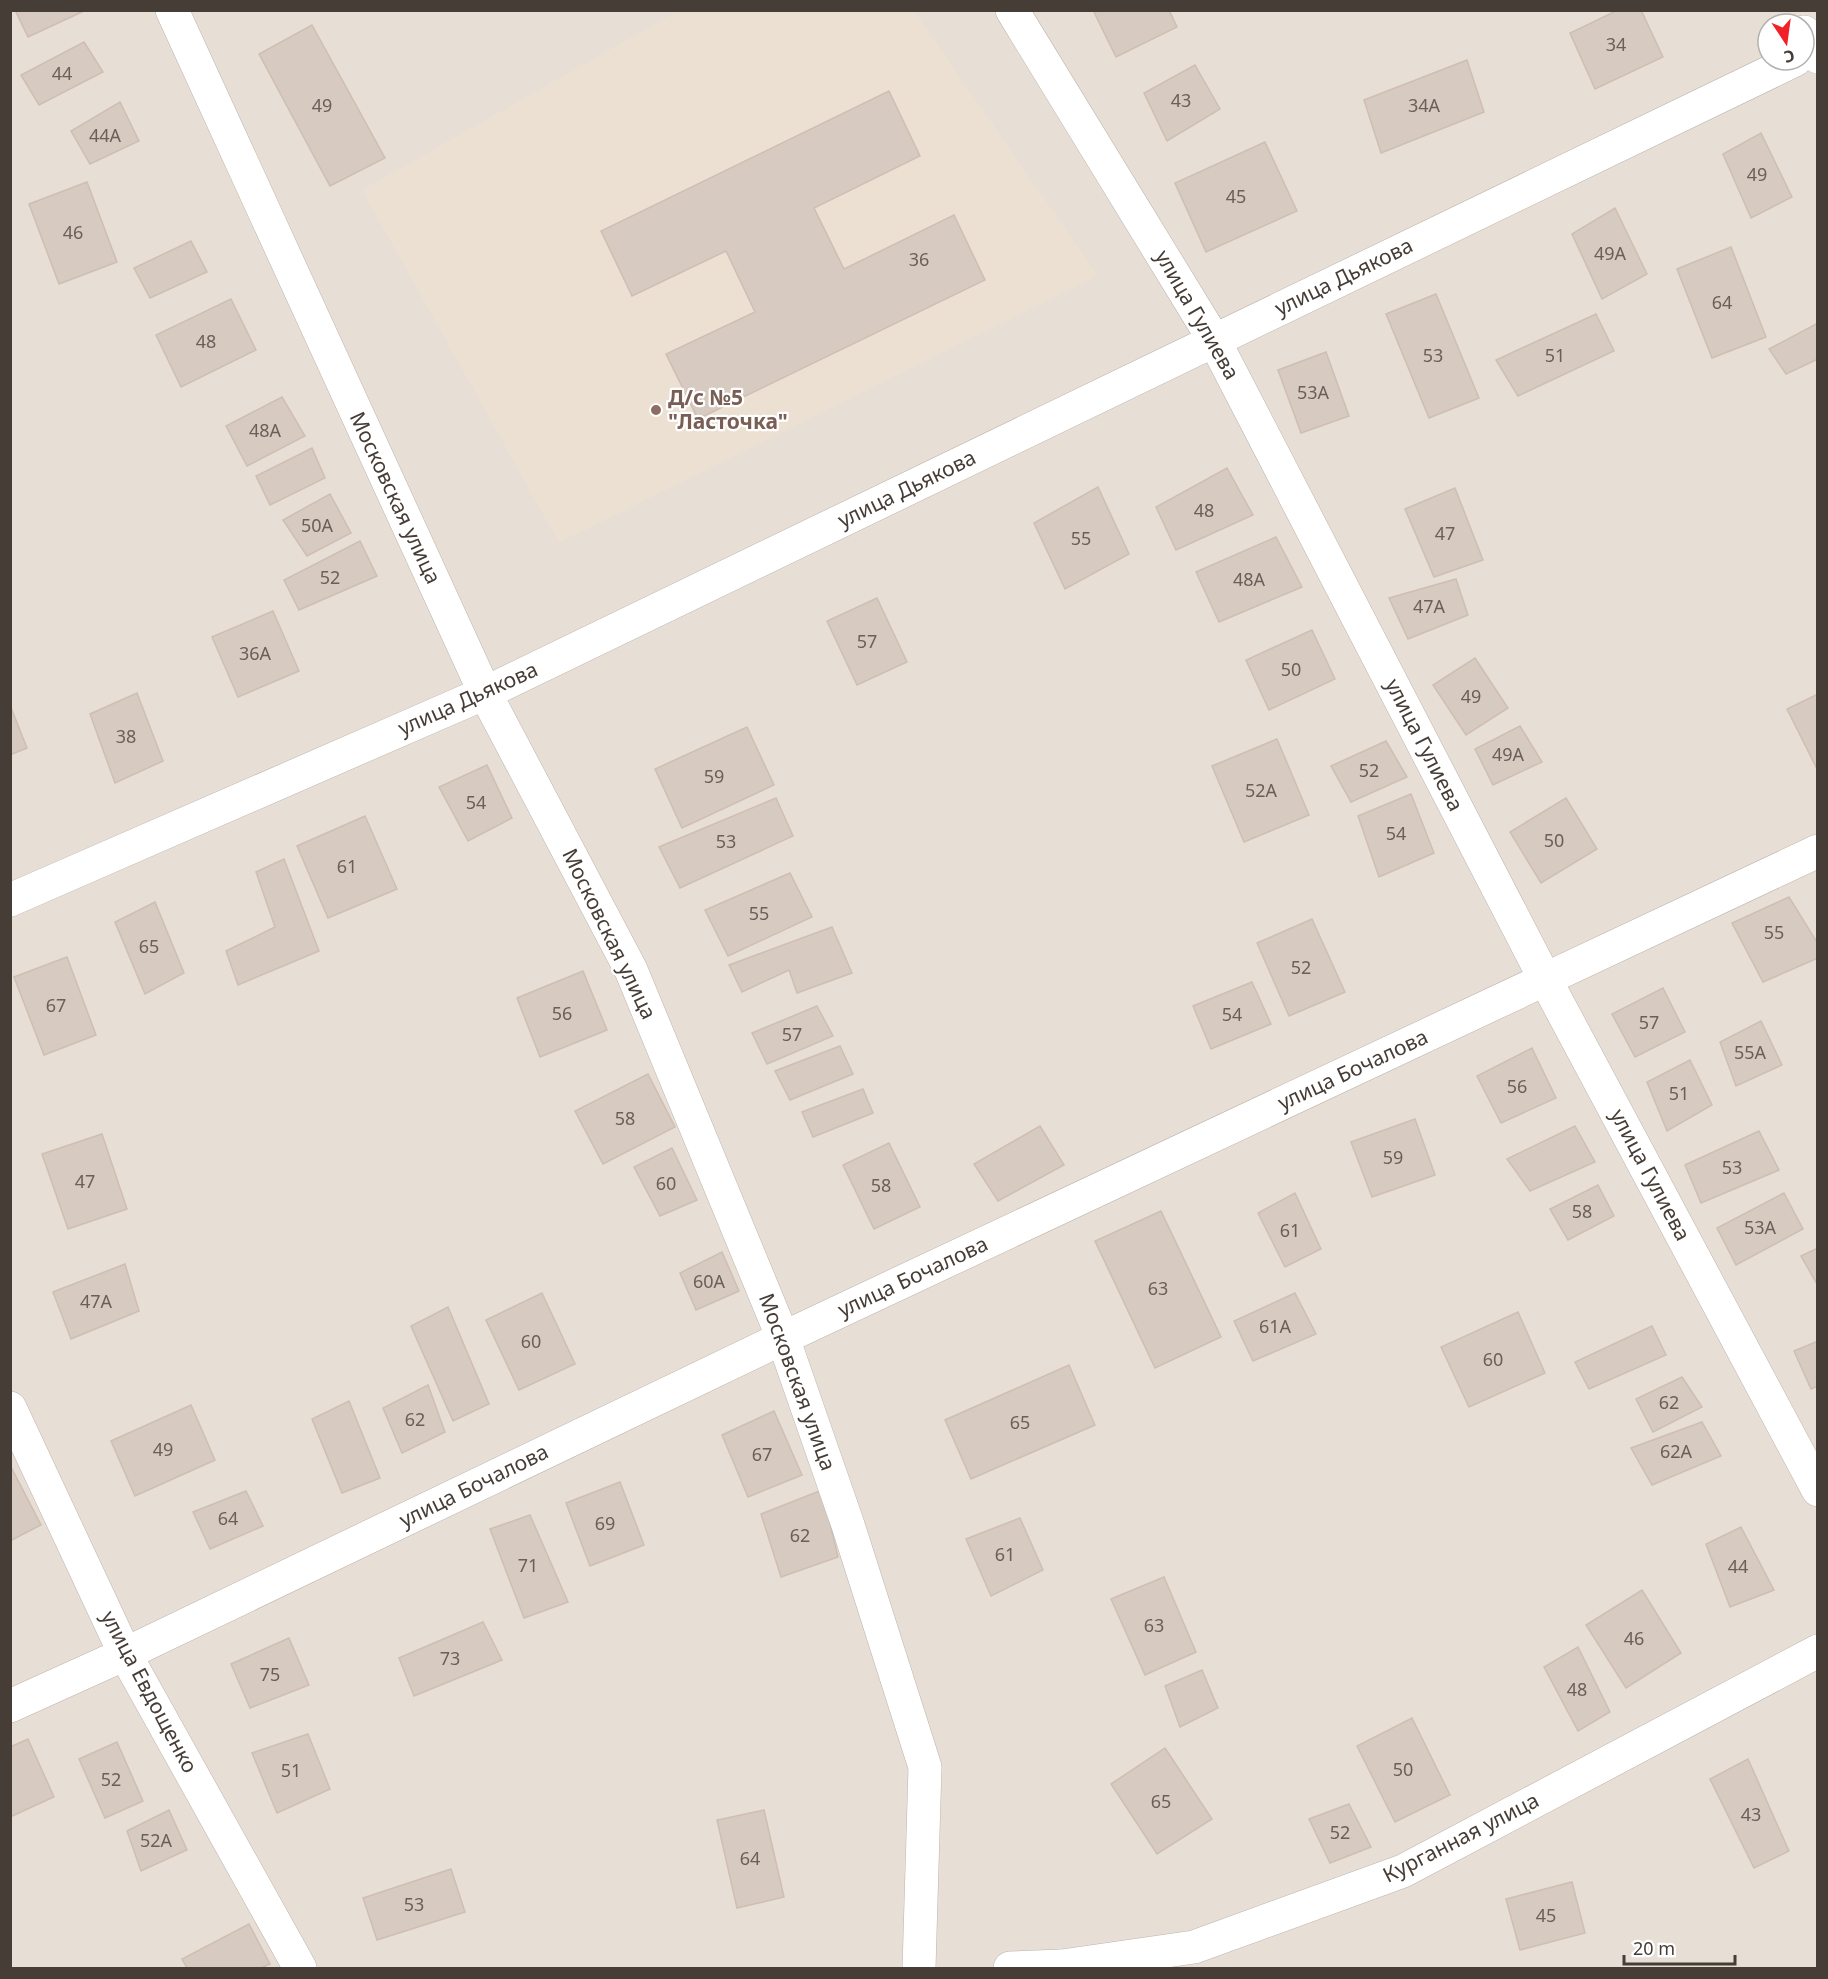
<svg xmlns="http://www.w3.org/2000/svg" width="1828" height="1979" font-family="'Noto Sans',sans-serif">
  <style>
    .residential { fill: #e7ded6; fill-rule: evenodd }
    .education { fill: #ece0d2 }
    .building { fill: #d7cac1; stroke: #cfbeb1; stroke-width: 1.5 }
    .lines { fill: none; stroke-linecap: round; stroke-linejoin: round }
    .minor-casing { stroke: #beb4ab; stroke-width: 34 }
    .minor { stroke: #fff; stroke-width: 33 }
    .education-dot { fill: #8d6e63; stroke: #fff; stroke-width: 2 }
    .labels { text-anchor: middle; stroke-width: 4.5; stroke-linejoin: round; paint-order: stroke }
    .number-label { font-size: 18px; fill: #6a605a }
    .street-label { font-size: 21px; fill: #463d37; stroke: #fff }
    .education-label { font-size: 21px; font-weight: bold; fill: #785e54; stroke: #fff; text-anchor: start }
  </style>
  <rect width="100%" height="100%" fill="#f3eee8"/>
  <!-- residential -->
  <path class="residential" d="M11 11H1817V1968H11ZM1768 24H1804V60H1768Z"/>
  <!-- education -->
  <path class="education" d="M678 11H914L1098 276 559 543 362 190Z"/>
  <!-- building -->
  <g class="building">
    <path d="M15 10H84V11L28 37Z"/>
    <path d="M1093 10H1169L1177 27 1116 57Z"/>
    <path d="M1618 10H1641L1663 57 1595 89 1570 33Z"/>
    <path d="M312 25 385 158 330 186 259 54Z"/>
    <path d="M84 42 103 72 39 105 21 75Z"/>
    <path d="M1467 60 1484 112 1381 153 1364 100Z"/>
    <path d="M1195 65 1220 109 1167 141 1144 93Z"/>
    <path d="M889 91 920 156 814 208 844 269 954 215 985 280 698 419 666 354 755 312 726 251 632 296 601 231Z"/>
    <path d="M120 102 139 141 90 164 71 131Z"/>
    <path d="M1761 133 1792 197 1751 218 1723 154Z"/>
    <path d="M1265 142 1297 211 1206 252 1175 183Z"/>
    <path d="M87 182 117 262 59 284 29 204Z"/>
    <path d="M1615 208 1647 274 1602 299 1572 234Z"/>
    <path d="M191 241 207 272 150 298 134 268Z"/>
    <path d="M1731 247 1766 337 1712 358 1677 269Z"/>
    <path d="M1436 294 1479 398 1429 418 1386 314Z"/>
    <path d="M231 299 256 350 181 387 156 335Z"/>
    <path d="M1596 314 1614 351 1518 396 1496 360Z"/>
    <path d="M1818 323V359L1786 374 1769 349Z"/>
    <path d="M1326 352 1349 416 1301 433 1278 370Z"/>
    <path d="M282 397 305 436 247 466 226 426Z"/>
    <path d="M312 448 325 478 270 505 256 476Z"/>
    <path d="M1227 468 1253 515 1176 550 1156 507Z"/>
    <path d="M1098 487 1129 554 1065 589 1034 523Z"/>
    <path d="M1455 488 1483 560 1434 577 1405 509Z"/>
    <path d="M330 494 351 533 307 556 283 520Z"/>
    <path d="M1276 537 1302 587 1219 622 1196 572Z"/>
    <path d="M360 541 377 576 299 610 284 580Z"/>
    <path d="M1456 579 1468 615 1408 639 1389 598Z"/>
    <path d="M877 598 907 662 857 685 827 621Z"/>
    <path d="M273 611 299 671 238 697 212 637Z"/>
    <path d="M1312 630 1335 679 1269 710 1246 660Z"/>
    <path d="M1475 658 1508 708 1466 735 1433 685Z"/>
    <path d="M137 693 163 761 115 783 90 714Z"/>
    <path d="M1818 694V771L1787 709Z"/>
    <path d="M10 705 27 748 10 755Z"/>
    <path d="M1520 726 1542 762 1493 785 1475 749Z"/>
    <path d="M747 727 774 785 682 828 655 769Z"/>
    <path d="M1277 739 1309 815 1244 842 1212 766Z"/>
    <path d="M1386 741 1407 777 1351 802 1331 766Z"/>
    <path d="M487 765 512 818 468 841 439 787Z"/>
    <path d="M1411 794 1434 853 1379 877 1358 816Z"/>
    <path d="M776 798 793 836 680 888 659 847Z"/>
    <path d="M1566 798 1597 849 1541 883 1510 832Z"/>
    <path d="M365 816 397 889 328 918 297 846Z"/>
    <path d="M284 859 319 951 238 985 226 951 275 927 256 872Z"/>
    <path d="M790 873 812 917 728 956 705 910Z"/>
    <path d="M1789 897 1818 944V958L1763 982 1732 923Z"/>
    <path d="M155 902 184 973 145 994 115 922Z"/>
    <path d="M1312 919 1345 992 1289 1016 1257 943Z"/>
    <path d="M832 927 852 973 797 993 789 970 742 992 729 965Z"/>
    <path d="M67 957 96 1035 44 1055 14 977Z"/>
    <path d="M583 971 607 1030 540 1057 517 998Z"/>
    <path d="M1252 982 1271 1024 1211 1049 1193 1006Z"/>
    <path d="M1663 988 1685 1032 1635 1057 1612 1014Z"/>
    <path d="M817 1006 833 1036 767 1064 752 1033Z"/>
    <path d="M1761 1021 1782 1065 1736 1086 1720 1042Z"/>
    <path d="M840 1046 853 1074 790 1100 775 1071Z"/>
    <path d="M1532 1048 1556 1098 1501 1123 1477 1076Z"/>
    <path d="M1690 1060 1712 1105 1667 1131 1647 1082Z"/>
    <path d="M648 1074 675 1127 603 1164 575 1111Z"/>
    <path d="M863 1089 873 1113 813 1137 802 1112Z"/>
    <path d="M1415 1119 1435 1175 1372 1197 1351 1142Z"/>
    <path d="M1040 1126 1064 1165 998 1201 974 1164Z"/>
    <path d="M1575 1126 1595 1162 1530 1191 1507 1159Z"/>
    <path d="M1759 1131 1779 1170 1701 1203 1685 1165Z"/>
    <path d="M102 1134 127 1209 68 1229 42 1154Z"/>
    <path d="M889 1143 920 1207 874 1229 843 1165Z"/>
    <path d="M672 1148 697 1200 660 1216 634 1167Z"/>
    <path d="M1598 1185 1614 1216 1568 1240 1550 1209Z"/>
    <path d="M1295 1193 1321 1249 1285 1267 1258 1213Z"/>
    <path d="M1784 1193 1803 1229 1736 1265 1717 1228Z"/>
    <path d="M1161 1211 1221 1337 1155 1368 1095 1241Z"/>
    <path d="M1818 1248V1286L1801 1256Z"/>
    <path d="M722 1252 739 1291 696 1310 680 1273Z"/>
    <path d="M125 1264 139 1311 71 1339 53 1292Z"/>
    <path d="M542 1293 575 1364 519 1390 486 1320Z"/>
    <path d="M1295 1293 1316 1334 1253 1361 1234 1321Z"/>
    <path d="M448 1307 489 1404 453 1421 411 1326Z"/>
    <path d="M1518 1312 1545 1373 1469 1407 1441 1347Z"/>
    <path d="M1652 1326 1666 1355 1589 1389 1575 1362Z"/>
    <path d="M1818 1341V1386L1811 1389 1794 1351Z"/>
    <path d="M1069 1365 1095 1425 971 1479 945 1420Z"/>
    <path d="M1682 1377 1702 1407 1653 1432 1636 1399Z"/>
    <path d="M428 1385 445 1432 402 1453 383 1408Z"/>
    <path d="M349 1401 380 1478 342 1493 312 1419Z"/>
    <path d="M191 1405 215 1460 135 1496 111 1441Z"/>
    <path d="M774 1411 802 1475 748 1497 722 1435Z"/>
    <path d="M1702 1422 1721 1456 1652 1485 1631 1448Z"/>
    <path d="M10 1465 41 1525 10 1541Z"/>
    <path d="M620 1482 644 1545 590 1566 566 1503Z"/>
    <path d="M822 1490 838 1557 781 1577 761 1514Z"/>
    <path d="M246 1491 263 1526 210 1549 193 1512Z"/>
    <path d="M530 1515 568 1602 524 1618 490 1529Z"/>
    <path d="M1020 1518 1043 1570 991 1596 966 1539Z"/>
    <path d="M1741 1527 1774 1590 1730 1607 1706 1544Z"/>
    <path d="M1164 1577 1196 1652 1145 1675 1111 1599Z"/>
    <path d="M1642 1590 1681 1653 1626 1688 1586 1625Z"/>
    <path d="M483 1622 502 1660 414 1696 399 1658Z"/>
    <path d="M289 1638 309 1685 250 1708 231 1664Z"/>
    <path d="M1578 1647 1610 1712 1578 1731 1544 1667Z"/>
    <path d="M1202 1670 1218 1708 1180 1727 1165 1686Z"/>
    <path d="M1412 1718 1450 1795 1395 1822 1357 1746Z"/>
    <path d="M308 1734 330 1789 277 1813 252 1753Z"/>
    <path d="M28 1739 54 1797 10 1817V1747Z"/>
    <path d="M117 1742 143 1801 105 1818 79 1759Z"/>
    <path d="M1165 1748 1212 1819 1157 1854 1111 1784Z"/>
    <path d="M1748 1759 1789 1851 1754 1868 1710 1779Z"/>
    <path d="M1349 1804 1371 1847 1330 1863 1309 1819Z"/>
    <path d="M169 1810 187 1850 141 1871 127 1831Z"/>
    <path d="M764 1810 784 1897 737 1908 717 1820Z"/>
    <path d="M451 1869 465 1912 377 1940 363 1898Z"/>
    <path d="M1572 1882 1585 1933 1520 1950 1506 1899Z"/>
    <path d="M249 1924 270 1964 260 1968H187L182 1959Z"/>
  </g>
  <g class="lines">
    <defs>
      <g id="minor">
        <path d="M172 10 485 693 631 970 783 1338 848 1525 925 1767 919 1968"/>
        <path d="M1012 10 1214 340 1545 979 1818 1490"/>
        <path d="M1804 32 1818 57"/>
        <path d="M10 900 485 693 1795 60"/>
        <path d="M10 1408 125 1654 300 1968"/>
        <path d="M10 1706 125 1654 783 1338 1818 851"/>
        <path d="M1010 1968 1062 1966 1194 1947 1403 1871 1818 1651"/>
      </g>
    </defs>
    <!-- minor casing -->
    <use href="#minor" class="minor-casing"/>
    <!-- minor -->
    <use href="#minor" class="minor"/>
  </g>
  <!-- markers -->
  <circle class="education-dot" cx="656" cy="410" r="6"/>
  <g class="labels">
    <!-- number labels -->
    <g class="number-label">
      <text x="1616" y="51">34</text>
      <text x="62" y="80">44</text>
      <text x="1181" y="107">43</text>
      <text x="322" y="112">49</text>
      <text x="1424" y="112">34А</text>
      <text x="105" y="142">44А</text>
      <text x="1757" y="181">49</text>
      <text x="1236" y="203">45</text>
      <text x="73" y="239">46</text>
      <text x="1610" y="260">49А</text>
      <text x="919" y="266">36</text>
      <text x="1722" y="309">64</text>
      <text x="206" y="348">48</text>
      <text x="1433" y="362">53</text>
      <text x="1555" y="362">51</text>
      <text x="1313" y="399">53А</text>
      <text x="265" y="437">48А</text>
      <text x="1204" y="517">48</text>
      <text x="317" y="532">50А</text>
      <text x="1445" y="540">47</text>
      <text x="1081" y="545">55</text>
      <text x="330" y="584">52</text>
      <text x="1249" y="586">48А</text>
      <text x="1429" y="613">47А</text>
      <text x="867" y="648">57</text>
      <text x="255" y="660">36А</text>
      <text x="1291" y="676">50</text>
      <text x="1471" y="703">49</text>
      <text x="126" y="743">38</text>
      <text x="1508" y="761">49А</text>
      <text x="1369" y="777">52</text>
      <text x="714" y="783">59</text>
      <text x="1261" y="797">52А</text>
      <text x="476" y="809">54</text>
      <text x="1396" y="840">54</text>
      <text x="1554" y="847">50</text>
      <text x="726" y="848">53</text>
      <text x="347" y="873">61</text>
      <text x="759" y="920">55</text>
      <text x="1774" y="939">55</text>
      <text x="149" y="953">65</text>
      <text x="1301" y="974">52</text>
      <text x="56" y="1012">67</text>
      <text x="562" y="1020">56</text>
      <text x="1232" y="1021">54</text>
      <text x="1649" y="1029">57</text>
      <text x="792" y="1041">57</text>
      <text x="1750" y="1059">55А</text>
      <text x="1517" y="1093">56</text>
      <text x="1679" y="1100">51</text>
      <text x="625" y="1125">58</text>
      <text x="1393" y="1164">59</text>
      <text x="1732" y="1174">53</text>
      <text x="85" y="1188">47</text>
      <text x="666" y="1190">60</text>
      <text x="881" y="1192">58</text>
      <text x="1582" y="1218">58</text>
      <text x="1760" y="1234">53А</text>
      <text x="1290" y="1237">61</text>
      <text x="709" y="1288">60А</text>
      <text x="1158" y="1295">63</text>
      <text x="96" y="1308">47А</text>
      <text x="1275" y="1333">61А</text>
      <text x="531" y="1348">60</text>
      <text x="1493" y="1366">60</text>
      <text x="1669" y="1409">62</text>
      <text x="415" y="1426">62</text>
      <text x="1020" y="1429">65</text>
      <text x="163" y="1456">49</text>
      <text x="1676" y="1458">62А</text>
      <text x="762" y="1461">67</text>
      <text x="228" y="1525">64</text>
      <text x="605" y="1530">69</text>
      <text x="800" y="1542">62</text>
      <text x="1005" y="1561">61</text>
      <text x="528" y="1572">71</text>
      <text x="1738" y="1573">44</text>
      <text x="1154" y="1632">63</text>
      <text x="1634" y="1645">46</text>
      <text x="450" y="1665">73</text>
      <text x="270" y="1681">75</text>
      <text x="1577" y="1696">48</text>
      <text x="1403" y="1776">50</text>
      <text x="291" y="1777">51</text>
      <text x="111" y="1786">52</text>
      <text x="1161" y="1808">65</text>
      <text x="1751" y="1821">43</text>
      <text x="1340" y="1839">52</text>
      <text x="156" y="1847">52А</text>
      <text x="750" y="1865">64</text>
      <text x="414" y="1911">53</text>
      <text x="1546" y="1922">45</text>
    </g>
    <!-- street labels -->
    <g class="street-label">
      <text transform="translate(1344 277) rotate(-26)" y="7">улица Дьякова</text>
      <text transform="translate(1197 315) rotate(60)" y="7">улица Гулиева</text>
      <text transform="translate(907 489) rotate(-26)" y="7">улица Дьякова</text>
      <text transform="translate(395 498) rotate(65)" y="7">Московская улица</text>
      <text transform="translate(468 699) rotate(-24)" y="7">улица Дьякова</text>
      <text transform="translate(1424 745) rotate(63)" y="7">улица Гулиева</text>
      <text transform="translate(609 934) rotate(64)" y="7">Московская улица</text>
      <text transform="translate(1353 1070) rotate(-25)" y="7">улица Бочалова</text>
      <text transform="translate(1650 1175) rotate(62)" y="7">улица Гулиева</text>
      <text transform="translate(913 1277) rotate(-25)" y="7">улица Бочалова</text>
      <text transform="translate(797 1382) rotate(70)" y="7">Московская улица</text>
      <text transform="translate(474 1486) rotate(-26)" y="7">улица Бочалова</text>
      <text transform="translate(149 1692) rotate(62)" y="7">улица Евдощенко</text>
      <text transform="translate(1461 1838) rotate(-27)" y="7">Курганная улица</text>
    </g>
    <!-- education labels -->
    <g class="education-label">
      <text x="668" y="405">Д/с №5<tspan x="668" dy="24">"Ласточка"</tspan></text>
    </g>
  </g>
  <!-- border -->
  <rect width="1828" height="1979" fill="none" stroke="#463d37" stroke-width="24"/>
  <!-- north arrow -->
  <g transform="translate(1786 42) rotate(167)"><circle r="28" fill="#ffffff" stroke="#b5b1af" stroke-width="1.5"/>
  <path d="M0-4.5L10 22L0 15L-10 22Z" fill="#f12128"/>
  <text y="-9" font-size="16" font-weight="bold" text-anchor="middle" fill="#463d37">С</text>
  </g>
  <!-- scale -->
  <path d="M1624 1955v9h111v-9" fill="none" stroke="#463d37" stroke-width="3"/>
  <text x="1633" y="1955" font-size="18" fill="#463d37" stroke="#ffffff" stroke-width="4.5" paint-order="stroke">20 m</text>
</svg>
